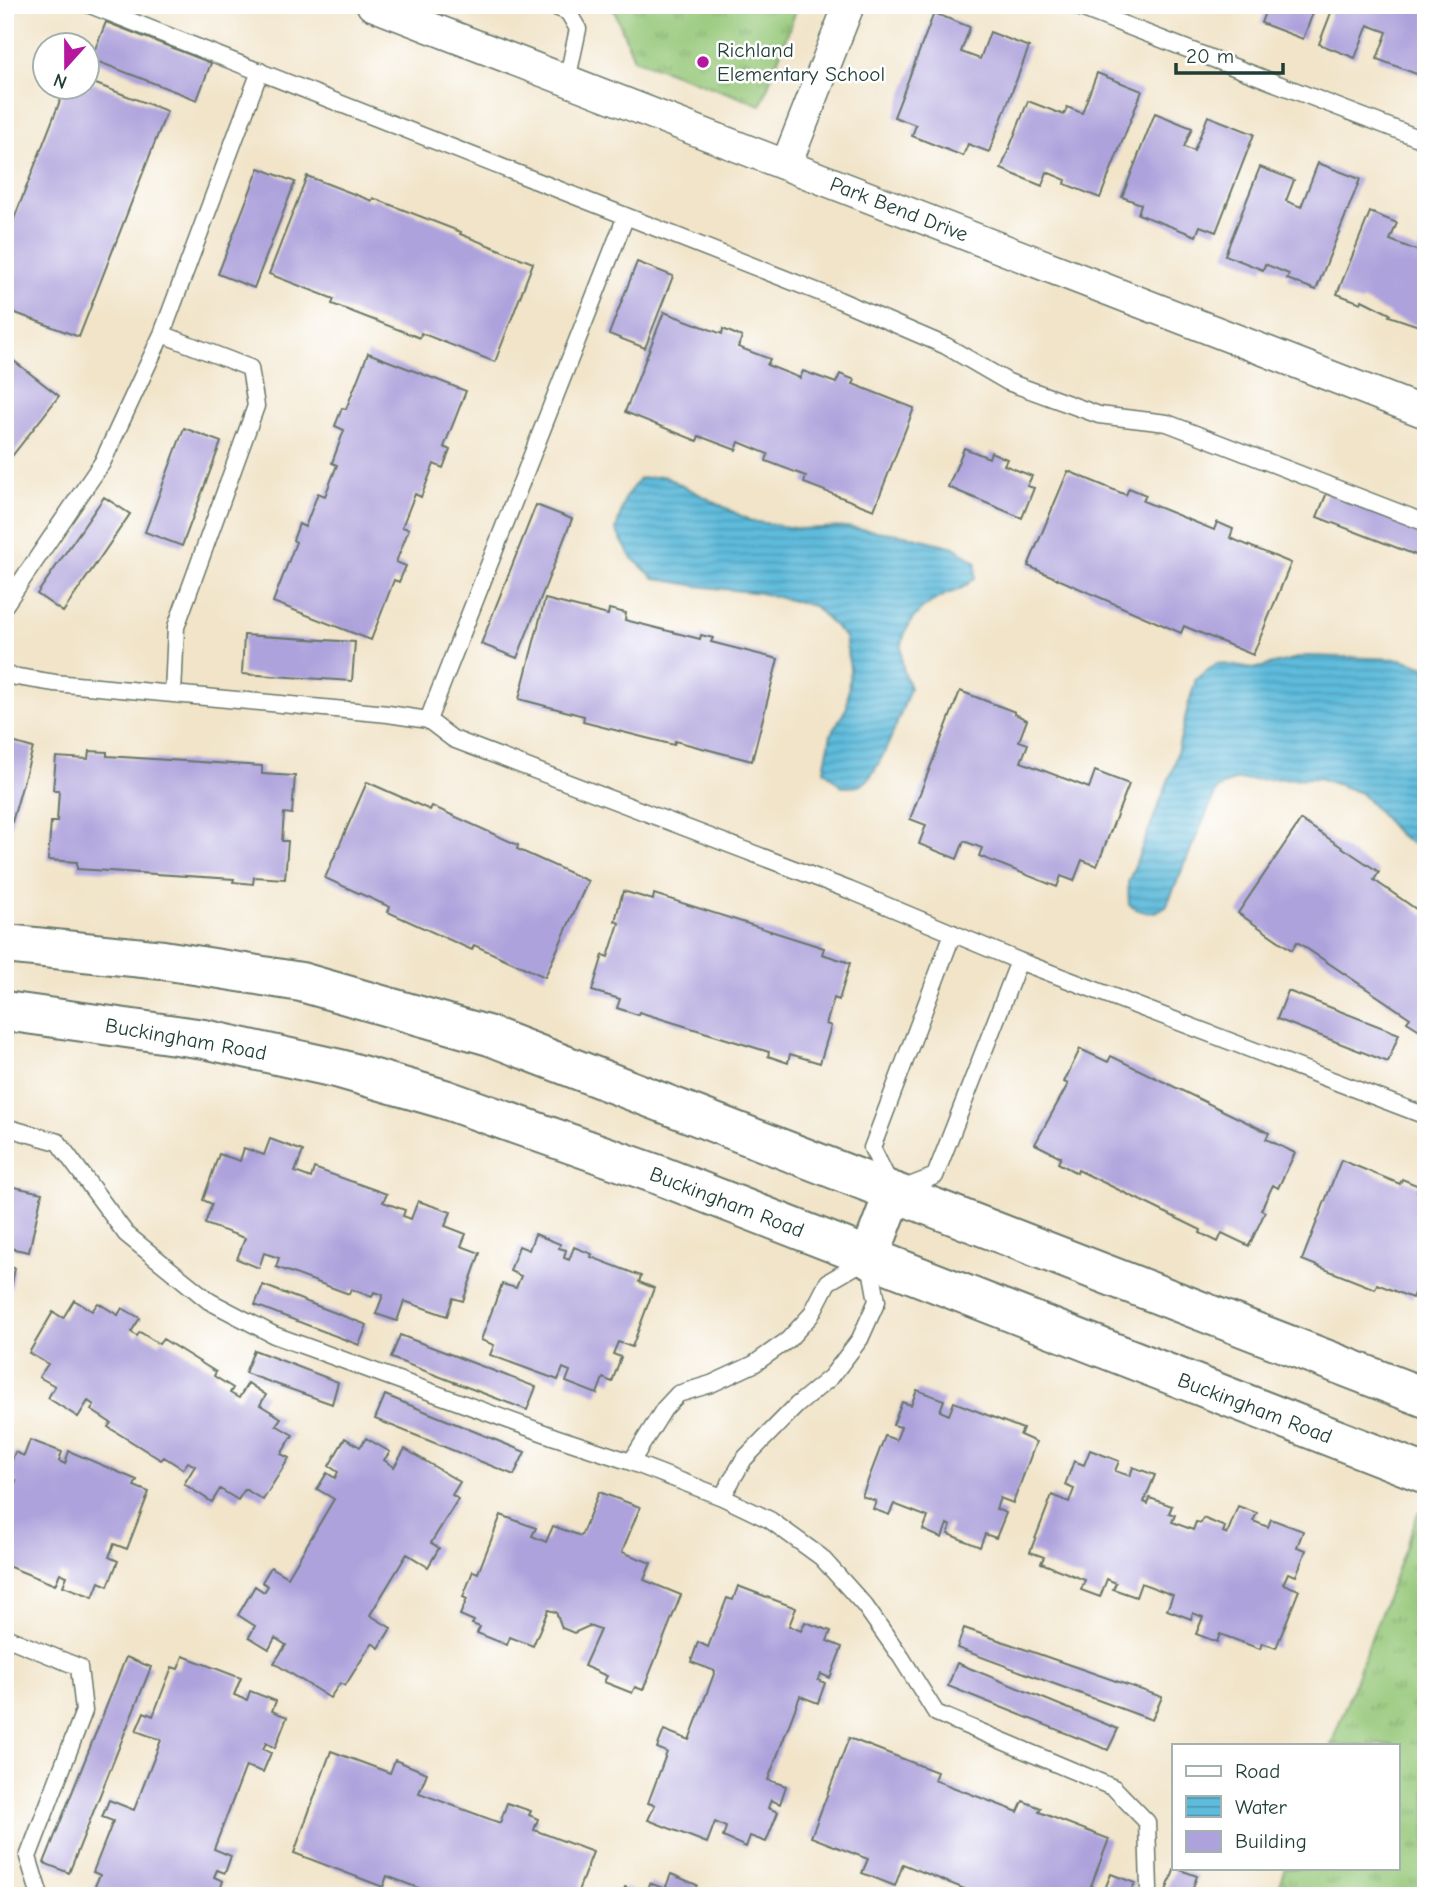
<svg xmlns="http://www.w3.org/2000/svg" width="1431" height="1901" font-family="'Comic Neue',sans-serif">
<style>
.grass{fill:url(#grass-tufts);stroke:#5a8256;stroke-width:2}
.water{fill:url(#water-rules);stroke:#3e7c88;stroke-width:2}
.building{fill:#ada2db}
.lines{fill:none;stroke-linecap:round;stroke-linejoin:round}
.lane-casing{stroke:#687768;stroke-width:19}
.street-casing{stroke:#687768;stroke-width:33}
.secondary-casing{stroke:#687768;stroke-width:42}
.lane{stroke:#fff;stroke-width:16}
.street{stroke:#fff;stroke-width:30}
.secondary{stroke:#fff;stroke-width:38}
.poi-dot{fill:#b5179e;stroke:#fff;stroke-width:2.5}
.labels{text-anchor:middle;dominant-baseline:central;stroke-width:5;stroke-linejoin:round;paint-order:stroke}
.poi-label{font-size:21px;fill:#1f3d34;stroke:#fff;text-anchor:start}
.street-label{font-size:21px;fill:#1f3d34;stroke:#fff}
</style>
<defs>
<pattern id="grass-tufts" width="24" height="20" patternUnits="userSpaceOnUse" patternTransform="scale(1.75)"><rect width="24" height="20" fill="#95c778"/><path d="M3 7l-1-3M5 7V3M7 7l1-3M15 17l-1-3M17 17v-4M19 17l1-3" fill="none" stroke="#79a363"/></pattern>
<pattern id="water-rules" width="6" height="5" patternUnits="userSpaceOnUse" patternTransform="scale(1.75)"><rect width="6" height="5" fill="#5ebbdc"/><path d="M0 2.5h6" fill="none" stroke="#4d99b3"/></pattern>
</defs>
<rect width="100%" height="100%" fill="#fff"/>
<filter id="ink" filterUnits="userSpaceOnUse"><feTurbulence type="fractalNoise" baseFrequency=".0143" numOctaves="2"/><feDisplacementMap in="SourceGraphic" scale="14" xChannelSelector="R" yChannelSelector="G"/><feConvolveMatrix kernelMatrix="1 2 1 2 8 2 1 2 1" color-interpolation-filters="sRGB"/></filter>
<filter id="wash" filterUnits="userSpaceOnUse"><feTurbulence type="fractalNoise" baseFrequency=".00686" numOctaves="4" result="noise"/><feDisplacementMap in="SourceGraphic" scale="28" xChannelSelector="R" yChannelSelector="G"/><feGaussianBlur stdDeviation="1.57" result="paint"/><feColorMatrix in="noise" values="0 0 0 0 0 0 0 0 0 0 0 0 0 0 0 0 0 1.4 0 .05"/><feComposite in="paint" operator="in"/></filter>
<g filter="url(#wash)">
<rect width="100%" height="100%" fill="#f1e4c9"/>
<path class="grass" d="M612 5H798L761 105 634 59Z
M1419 1511 1426 1514V1896H1275L1285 1868H1398V1745H1331Z"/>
<path class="water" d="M664 476 751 521 800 529 846 527 905 535 954 547 976 562 975 578C958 594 954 589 937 599 901 619 893 651 910 688 903 708 880 772 863 784 857 788 849 787 842 787L824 770 831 734 847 707 850 668 845 637 814 606 760 593 697 586 654 578 631 557 616 530 625 498 639 479Z
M1306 656 1401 659 1426 667V853L1398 834 1361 793 1319 778 1234 780 1217 789 1166 907C1151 915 1143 914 1129 905L1128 883 1174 766 1188 706 1196 679 1217 663 1253 669Z"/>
<g id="blocks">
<path class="building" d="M1247 5H1316L1303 39 1261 23 1265 12Z
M1334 5H1426V57L1419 75 1377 59 1387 32 1368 25 1355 58 1319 44Z
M934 13 970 27 961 52 980 59 990 32 1029 47 989 152 968 144 963 156 912 136 916 125 894 117Z
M106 22 211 63 197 100 91 59Z
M1097 73 1142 91 1100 198 1065 184 1066 180 1047 172 1042 186 1001 169 1028 101 1064 115 1067 107 1082 113Z
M88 81 167 111 79 337 5 309V242L65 88H88Z
M1155 113 1192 128 1184 147 1194 151 1208 116 1254 134 1216 232 1200 226 1196 236 1138 214 1141 204 1122 197Z
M1318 163 1360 179 1316 290 1287 279 1289 274 1265 264 1263 270 1225 255 1260 167 1294 180 1286 201 1301 207Z
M259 168 295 182 254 288 218 274Z
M307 176 372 201 373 198 461 232 460 234 533 263 495 362 421 333 420 338 332 304 334 299 269 274Z
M1370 212 1397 223 1390 240 1418 251 1426 231 1425 328 1389 316 1390 314 1362 300 1361 303 1337 294Z
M637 262 673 276 645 348 609 334Z
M664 312 722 334 723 329 742 337 738 347 770 359 767 365 800 378 803 371 836 383 840 374 855 380 853 384 914 408 874 510 804 483 806 476 766 461 768 454 739 442 736 450 699 436 697 441 625 412Z
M368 353 466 391 444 447 450 450 443 468 434 464 421 497 415 494 402 527 409 529 396 562 406 566 399 582 394 580 371 640 273 602 296 542 293 540 299 524 305 527 318 493 325 496 337 465 332 463 344 430 335 426 342 408 346 409Z
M5 354 59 396 5 465Z
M184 428 221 442 182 546 145 532Z
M964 448 989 458 991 452 1007 459 1004 465 1032 476 1027 486 1034 488 1022 518 948 487Z
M1068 471 1126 495 1129 488 1146 495 1143 501 1214 530 1217 522 1233 529 1230 538 1291 563 1253 655 1184 626 1181 633 1028 566Z
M1328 490 1426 529V559L1317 517Z
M104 497 130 514 63 612 37 594Z
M536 505 572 519 517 658 481 644Z
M545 599 608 615 609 609 626 613 625 620 700 639 701 635 713 638 711 642 778 659 752 761 675 741 674 745 583 722 584 716 519 699Z
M244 635 355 642 352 681 242 674Z
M960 691 1015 712V714L1027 720 1019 741 1028 744 1021 762 1089 788 1095 771 1129 784 1097 866 1082 860 1074 881 1061 876 1057 887 979 856 982 848 964 841 957 859 919 844 926 825 910 819Z
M5 740 33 748 6 843H5Z
M89 751 107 752V756L262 766V774L295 776 292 814 284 813 282 841H288L285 879 254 877 253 884 233 882 234 879 77 869V862L48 860 51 822H57L59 790H53L56 757 88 759Z
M367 782 430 810 432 806 518 845 517 849 588 881 545 977 474 945 472 950 388 912 390 907 325 878Z
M1301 820 1379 872 1374 880 1426 916V1034L1407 1022 1410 1018 1297 942 1292 950 1238 913Z
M623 891 653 900 654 894 824 948 822 954 850 963 839 1000 834 998 826 1024 831 1026 820 1063 790 1054 788 1063 768 1056 769 1052 639 1012 638 1015 617 1008 620 999 592 991 603 955 608 957 619 923 615 921Z
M1288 991 1399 1034 1388 1062 1277 1019Z
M1080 1049 1108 1062 1111 1056 1269 1133 1266 1139 1295 1153 1278 1188 1273 1185 1261 1210 1265 1212 1249 1246 1222 1233 1218 1242 1200 1233 1201 1230 1078 1170 1077 1173 1058 1163 1061 1157 1035 1144 1068 1084 1064 1082Z
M270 1139 303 1151 295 1172 311 1178 314 1168 387 1194 383 1202 405 1210 403 1216 411 1219 418 1201 451 1212 445 1226 466 1234 461 1246 480 1253 463 1301 453 1298 447 1316 404 1301 397 1321 376 1314 383 1295 374 1292 372 1297 351 1289 349 1294 276 1267 279 1258 264 1253 259 1268 237 1259 245 1238 205 1224 212 1204 203 1200 219 1154 240 1161 244 1148 264 1155Z
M1341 1160 1400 1184 1402 1179 1419 1186 1417 1191 1426 1194V1295L1415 1291 1412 1298 1377 1284 1375 1289 1302 1260Z
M5 1185 42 1193 29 1252 9 1248 6 1260Z
M535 1234 560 1244 559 1248 566 1250 564 1258 569 1260 574 1247 592 1254 591 1257 641 1276 639 1282 654 1288 632 1347 618 1342 613 1354 621 1357 612 1382 603 1378 597 1394 566 1382 570 1371 563 1368 558 1380 490 1355 494 1345 481 1340 502 1284 516 1288 521 1276 510 1271 519 1246 529 1250Z
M5 1266 15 1268 11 1289 5 1287Z
M263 1285 367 1325 359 1345 255 1305Z
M74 1300 92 1311 98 1303 118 1315 122 1308 140 1318 131 1332 137 1336 140 1332 159 1344 163 1339 216 1372 214 1376 233 1388 230 1393 239 1398 248 1383 266 1395 260 1405 281 1418 276 1425 293 1435 281 1454 289 1458 263 1500 245 1489 238 1500 220 1489 212 1502 184 1484 195 1466 188 1462 183 1469 164 1457 161 1460 108 1427 111 1423 91 1410 94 1405 88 1401 78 1417 48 1398 55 1386 39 1377 48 1364 29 1353 53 1312 63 1318Z
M400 1335 536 1387 527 1410 391 1358Z
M254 1350 338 1382 332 1404 245 1373Z
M917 1390 944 1400 940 1411 949 1415 954 1402 1023 1429 1020 1435 1036 1442 1013 1503 1000 1498 996 1509 1006 1513 996 1538 985 1534 980 1547 948 1534 951 1526 947 1524 942 1538 923 1530 928 1517 894 1504 889 1515 873 1509 876 1501 862 1496 885 1436 896 1440 901 1427 893 1425 902 1402 911 1405Z
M385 1395 525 1452 514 1475 375 1419Z
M345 1438 360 1447 366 1438 390 1452 384 1460 394 1467 405 1449 460 1482 452 1495 458 1499 431 1543 439 1548 428 1567 407 1554 370 1615 391 1628 379 1648 372 1643 345 1686 340 1683 330 1698 274 1663 286 1645 275 1638 269 1649 249 1637 255 1626 238 1615 255 1586 264 1592 268 1586 262 1582 271 1567 288 1577 334 1499 317 1489 327 1473 335 1478 338 1472 329 1466Z
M30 1440 62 1452 59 1461 65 1464 69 1451 137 1480 134 1486 149 1492 127 1549 114 1544 109 1557 118 1561 108 1586 99 1582 93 1597 63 1586 67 1576 60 1573 55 1585 5 1565V1490L11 1492 16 1480 6 1476 15 1452 24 1456Z
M1090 1450 1119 1461 1115 1471 1130 1476 1133 1467 1155 1475 1144 1502 1148 1504 1150 1498 1172 1506 1169 1513 1175 1515 1172 1522 1193 1530 1196 1522 1201 1523 1203 1518 1225 1527 1223 1532 1227 1534 1238 1506 1257 1513 1253 1521 1268 1527 1271 1519 1303 1531 1297 1547 1306 1550 1296 1576 1288 1573 1283 1584 1299 1590 1276 1648 1262 1643 1260 1649 1220 1634 1217 1642 1196 1634 1203 1617 1193 1613 1191 1619 1167 1610 1173 1595 1141 1583 1136 1597 1113 1589 1116 1583 1107 1579 1100 1597 1081 1590 1085 1580 1041 1563 1044 1557 1030 1552 1052 1495 1069 1502 1074 1489 1065 1485 1074 1461 1084 1465Z
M599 1492 640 1507 622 1552 651 1563 644 1580 681 1595 643 1690 635 1687 632 1693 604 1682 607 1676 584 1666 600 1630 589 1626 574 1633 562 1628 556 1612 548 1610 533 1646 510 1637 507 1645 477 1633 480 1627 472 1624 474 1621 460 1615 467 1599 463 1597 473 1571 478 1573 501 1515 536 1528 532 1536 546 1542 553 1526 581 1536Z
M738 1586 796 1608 789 1626 801 1631 805 1622 831 1631 827 1641 842 1647 830 1678 821 1674 818 1680 825 1683 818 1703 800 1696 768 1780 786 1786 780 1804 771 1800 768 1808 778 1812 766 1842 750 1836 746 1847 723 1837 726 1827 715 1822 707 1843 648 1820 655 1805 648 1803 667 1752 657 1748 664 1730 689 1740 715 1671 691 1662 698 1642 708 1647 727 1598 733 1600Z
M964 1628 1162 1697 1152 1720 957 1648Z
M183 1656 241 1678 234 1695 247 1700 250 1691 276 1701 272 1711 287 1717 275 1748 266 1743 263 1749 271 1753 263 1772 246 1766 214 1849 231 1856 225 1873 217 1870 214 1877 223 1881 218 1896H170L160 1892 159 1896H109L93 1890 100 1875 93 1872 113 1821 102 1817 109 1800 134 1810 161 1740 136 1731 144 1712 153 1716 172 1667 178 1669Z
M126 1657 151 1667 69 1873 44 1863Z
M957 1663 1118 1729 1108 1750 948 1686Z
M849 1738 937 1772 934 1780 1018 1812 1023 1801 1041 1808 1039 1812 1109 1839 1087 1896H982L903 1864 895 1886 862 1873 868 1859 811 1837Z
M331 1751 390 1773 395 1760 427 1773 419 1793 500 1823 507 1803 531 1811 529 1815 538 1819 534 1830 593 1852 576 1896H439L387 1876 383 1887 294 1853Z
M1175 1868 1197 1876 1190 1896H1164Z
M671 1874 697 1885 693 1896H646L650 1883 665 1889Z
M1111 1874 1135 1883 1129 1896H1102Z
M625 1887 646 1896H621Z"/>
</g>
</g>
<g filter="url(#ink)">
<use href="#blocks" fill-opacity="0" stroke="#687768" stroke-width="2"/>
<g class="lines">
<defs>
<path id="lane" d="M90 5 839 300 946 346 1008 382 1099 415 1167 423 1426 523
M550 5 568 12 578 29 567 81
M1073 5 1426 141
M162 334 250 368 256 406 176 627 173 694
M5 605 102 463 162 334 260 71
M5 675 55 683 388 714 428 720 453 739 849 890 1019 961 1426 1116
M428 720 626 216
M953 933 872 1148 894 1192 935 1176 1019 961
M5 1127 58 1142 126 1234 209 1301 274 1335 555 1437 631 1462 722 1497 770 1520 821 1557 865 1606 901 1657 936 1713 1114 1788 1147 1822 1149 1889 1147 1896
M631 1462 664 1409 678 1394 711 1384 754 1364 788 1340 811 1315 828 1282 869 1258 877 1301 860 1339 831 1377 797 1405 744 1459 722 1497
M5 1637 79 1667 84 1711 28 1857 40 1896"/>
<path id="street" d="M372 5 1426 413
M786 165 849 5"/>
<path id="secondary" d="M5 944 163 960 301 982 490 1036 1426 1398
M5 1011 204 1039 340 1069 444 1099 659 1175 1426 1474
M869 1258 894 1192"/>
</defs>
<use href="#lane" class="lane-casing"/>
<use href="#street" class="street-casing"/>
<use href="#secondary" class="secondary-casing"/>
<use href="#lane" class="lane"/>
<use href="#street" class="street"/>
<use href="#secondary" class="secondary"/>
</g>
</g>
<circle class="poi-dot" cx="703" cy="62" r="7"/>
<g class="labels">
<g class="poi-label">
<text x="717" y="50">Richland<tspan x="717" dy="24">Elementary School</tspan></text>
</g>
<g class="street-label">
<text transform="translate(899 209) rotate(21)">Park Bend Drive</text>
<text transform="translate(186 1039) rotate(10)">Buckingham Road</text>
<text transform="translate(727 1202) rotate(21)">Buckingham Road</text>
<text transform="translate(1255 1408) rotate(21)">Buckingham Road</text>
</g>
</g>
<rect width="1431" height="1901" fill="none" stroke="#fff" stroke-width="28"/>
<rect x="1172" y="1744" width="228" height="126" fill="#ffffff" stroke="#a5b1ae" stroke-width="2"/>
<rect x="1186" y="1766" width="35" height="10" fill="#ffffff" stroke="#a5b1ae" stroke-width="2"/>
<text x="1235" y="1778" font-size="21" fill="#1f3d34">Road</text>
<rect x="1186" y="1796" width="35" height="21" fill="url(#water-rules)" stroke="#a5b1ae" stroke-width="2"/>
<text x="1235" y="1814" font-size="21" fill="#1f3d34">Water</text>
<rect x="1186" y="1831" width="35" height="21" fill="#ada2db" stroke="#a5b1ae" stroke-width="2"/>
<text x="1235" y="1848" font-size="21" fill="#1f3d34">Building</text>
<g transform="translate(66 66) rotate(201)"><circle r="33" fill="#ffffff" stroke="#a5b1ae" stroke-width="2"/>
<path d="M0-5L12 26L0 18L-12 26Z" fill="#b5179e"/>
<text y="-10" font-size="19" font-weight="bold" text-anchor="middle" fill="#1f3d34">N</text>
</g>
<path d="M1176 63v10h107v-10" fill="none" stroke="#1f3d34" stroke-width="3.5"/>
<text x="1186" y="63" font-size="21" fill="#1f3d34" stroke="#ffffff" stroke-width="5" paint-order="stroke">20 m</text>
</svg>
